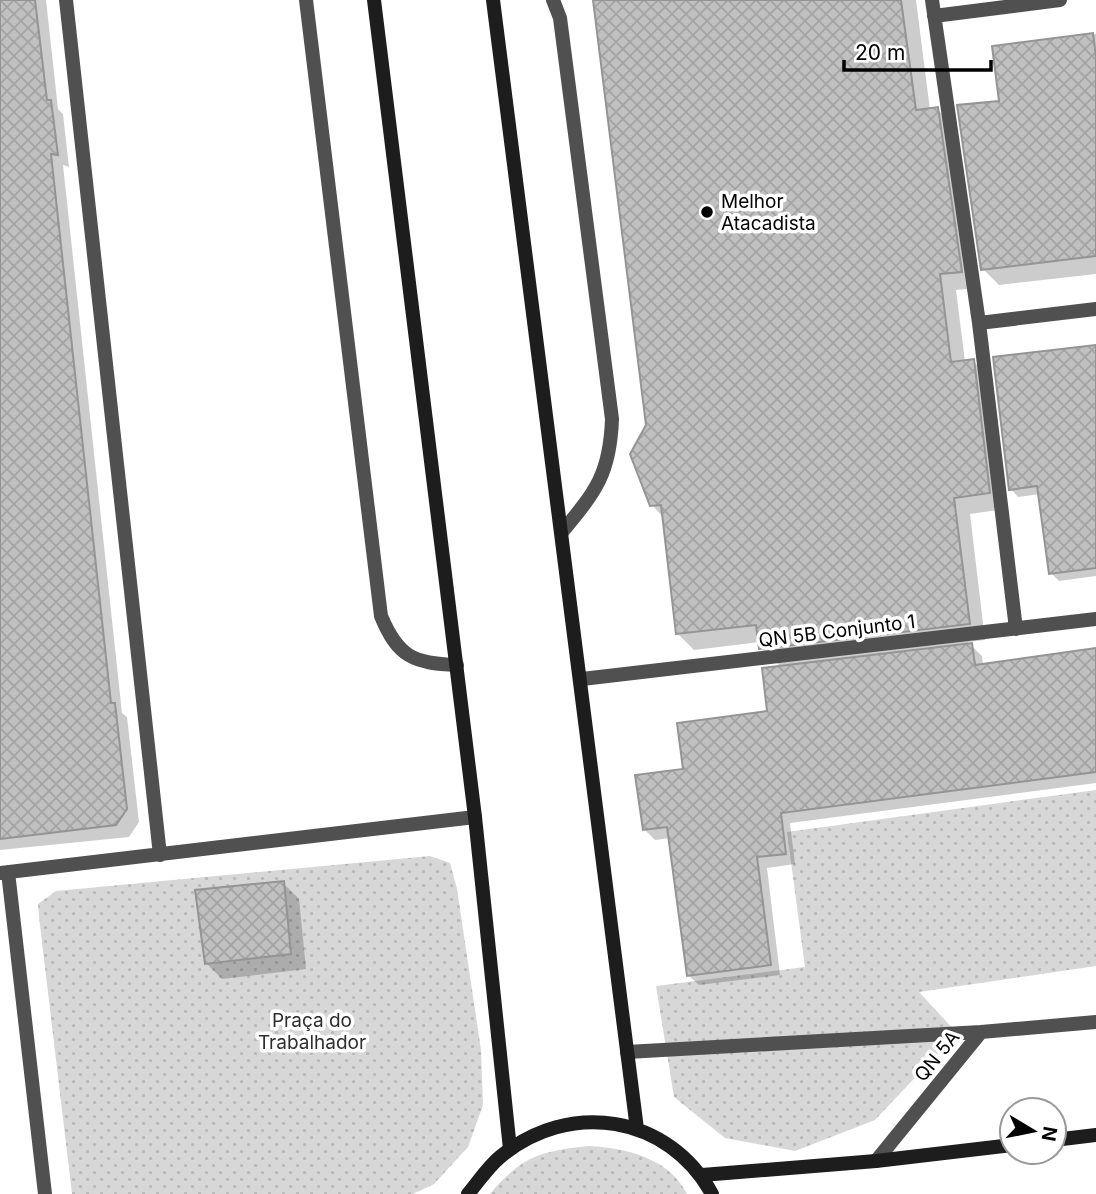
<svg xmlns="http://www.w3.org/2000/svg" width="1096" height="1194" font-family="Inter,sans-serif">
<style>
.park{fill:url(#park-dots)}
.shadow{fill:#0003}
.building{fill:url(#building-cross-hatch);stroke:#949494;stroke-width:2}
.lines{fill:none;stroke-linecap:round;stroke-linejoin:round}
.lane{stroke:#505050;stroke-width:14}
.street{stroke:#505050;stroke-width:14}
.secondary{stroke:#1d1d1d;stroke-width:14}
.poi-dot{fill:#000;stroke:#fff;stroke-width:2.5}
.labels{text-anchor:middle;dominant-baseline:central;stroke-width:7;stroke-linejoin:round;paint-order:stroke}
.poi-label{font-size:19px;fill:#000;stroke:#fff;text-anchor:start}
.street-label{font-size:19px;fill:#000;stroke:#fff}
.park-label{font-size:19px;fill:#2e2e2e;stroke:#fff}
</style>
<defs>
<pattern id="park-dots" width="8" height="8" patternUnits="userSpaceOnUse" patternTransform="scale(1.75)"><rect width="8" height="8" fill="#d7d7d7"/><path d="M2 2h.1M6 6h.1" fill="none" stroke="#b7b7b7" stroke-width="1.8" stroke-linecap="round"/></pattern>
<pattern id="building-cross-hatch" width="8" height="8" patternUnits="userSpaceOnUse" patternTransform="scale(1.75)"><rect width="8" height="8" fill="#c0c0c0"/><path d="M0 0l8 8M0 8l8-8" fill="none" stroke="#a3a3a3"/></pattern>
</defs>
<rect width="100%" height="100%" fill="#fff"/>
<path class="park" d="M1096 790V966L919 992 957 1033 875 1120 795 1151 725 1138 674 1097 656 986 805 967 787 832Z
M430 856 450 863 457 889 481 1050 483 1105 468 1147 434 1184 413 1194H72L39 917 38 904 56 891Z
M589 1146C626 1148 669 1158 687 1194H490C522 1156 541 1151 589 1146Z"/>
<path class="shadow" d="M0 0H46L58 109 63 114 69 167 63 165 122 713 127 717 139 822 129 837 0 850Z
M594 0H916L930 110 937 109 954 126 977 288 956 290 965 362 973 361 990 378 1005 509 970 514 985 640 968 642 982 656 983 665 1096 650V783L790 823 795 864 767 868 780 975 699 985 688 975 670 838 655 840 644 829 685 770 769 713 781 667 761 648 760 642 694 650 677 633 664 518 652 505 648 425Z
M1096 34V274L999 285 983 269 1001 102 994 48Z
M1096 346V576L1059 581 1051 573 1040 494 1018 497 1011 489Z
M283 883 299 899 306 969 222 979 206 963Z"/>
<path class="building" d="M0 0H35L47 100H51L58 155 51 154 111 703H115L127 809 116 825 0 839Z
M593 0H901L916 110 938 107 962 272 940 274 951 362 974 359 990 493 954 498 970 624 759 649 756 625 676 634 661 505 650 506 630 454 646 425Z
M1093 33 1096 57V256L981 270 957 105 999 101 992 46Z
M1096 345V568L1049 574 1037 486 1009 490 993 357Z
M972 643 975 665 1096 648V772L781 813 786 854 757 857 771 965 687 976 667 827 643 830 635 775 683 769 677 723 767 711 762 668Z
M284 881 291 954 205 964 195 890Z"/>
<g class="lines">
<path class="lane" d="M306 0 381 616C398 657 413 663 457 665
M553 0 560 18 612 419C610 474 596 491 562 532
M627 1052 981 1032
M876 1161 981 1032 1096 1022"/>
<path class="street" d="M66 0 160 855
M932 0 979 323 1016 629
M934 16 1060 0
M979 323 1096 309
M582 679 1096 619
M8 872 45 1194
M0 873 475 817"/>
<path class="secondary" d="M374 0 475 817 510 1149
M493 0 637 1129
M1054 1140 1096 1135
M702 1175 876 1161 1012 1145
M468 1194C478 1182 488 1167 500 1157 569 1099 669 1115 712 1194"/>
</g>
<circle class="poi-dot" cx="707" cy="212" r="7"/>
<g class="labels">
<g class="poi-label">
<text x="721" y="201">Melhor<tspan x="721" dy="22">Atacadista</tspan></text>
</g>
<g class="street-label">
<text transform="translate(837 631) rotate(-7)">QN 5B Conjunto 1</text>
<text transform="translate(937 1056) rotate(-51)">QN 5A</text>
</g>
<g class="park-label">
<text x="312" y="1020">Praça do<tspan x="312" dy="22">Trabalhador</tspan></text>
</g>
</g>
<g transform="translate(1033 1131) rotate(100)"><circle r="33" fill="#ffffff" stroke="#999999" stroke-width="2"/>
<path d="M0-5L12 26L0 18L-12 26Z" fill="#000000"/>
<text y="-10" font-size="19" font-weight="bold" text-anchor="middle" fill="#000000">N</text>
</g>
<path d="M844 60v10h147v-10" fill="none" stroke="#000000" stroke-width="3.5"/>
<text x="855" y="60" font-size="21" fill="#000000" stroke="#ffffff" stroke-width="5" paint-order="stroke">20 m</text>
</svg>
